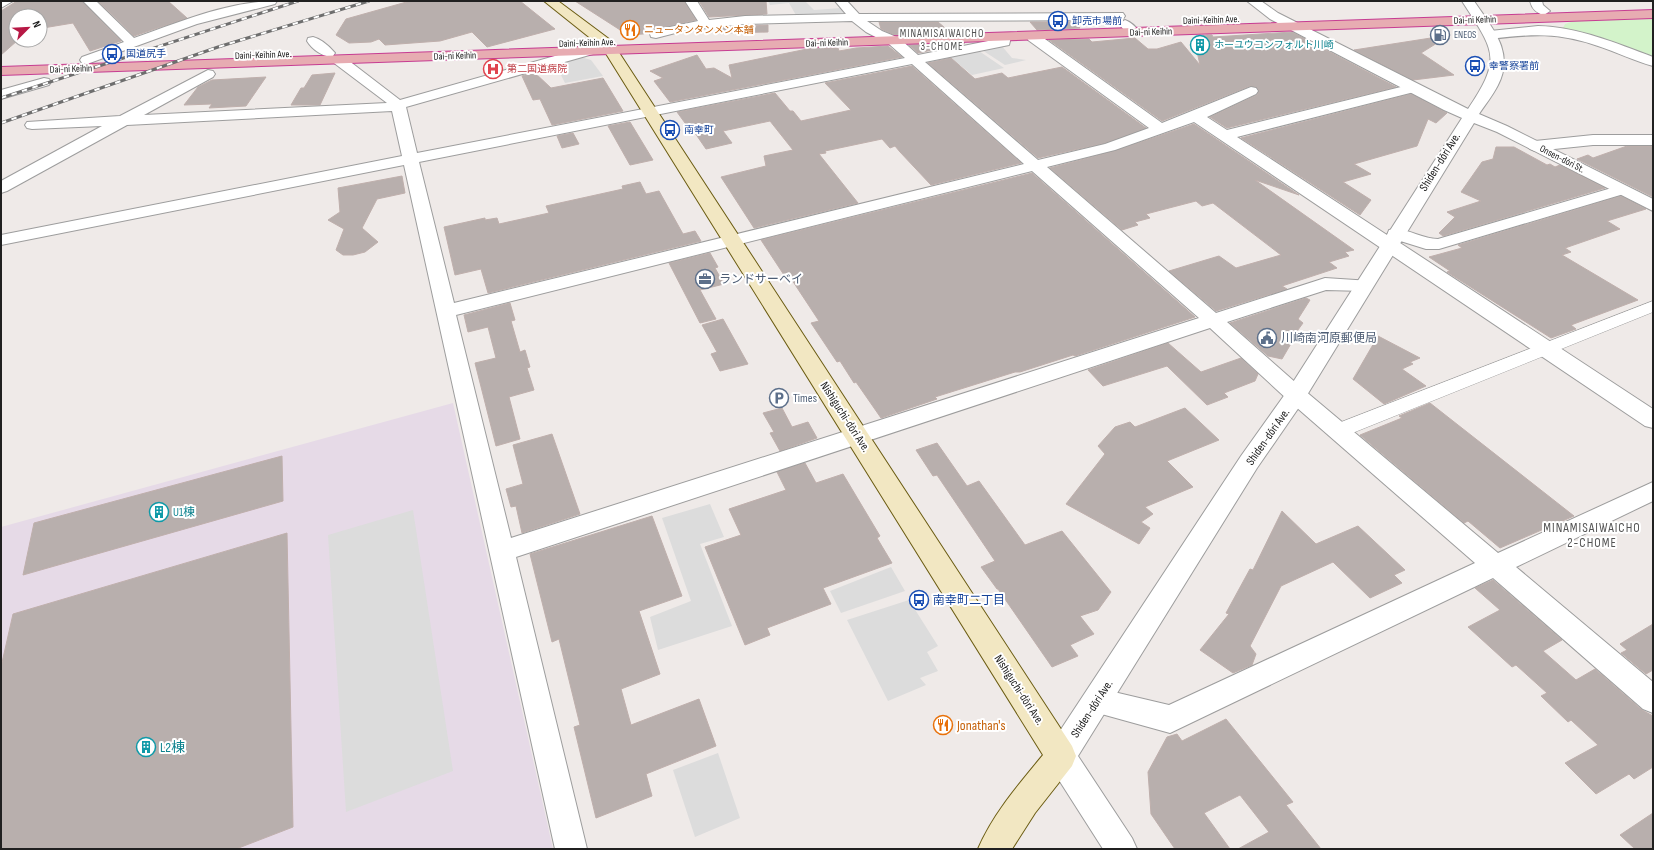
<svg xmlns="http://www.w3.org/2000/svg" width="1654" height="850" font-family="'Sofia Sans Condensed','Noto Sans JP',sans-serif">
<style>
.industrial{fill:#e6dae7}
.park{fill:#d3f3ca}
.parking{fill:#dcdcdc}
.building{fill:#b8afad;stroke:#bfafac}
.lines{fill:none;stroke-linecap:round;stroke-linejoin:round}
.pedestrian-casing{stroke:#9d9d9d;stroke-width:1}
.minor-casing{stroke:#9d9d9d;stroke-width:2}
.tertiary-casing{stroke:#9d9d9d;stroke-width:2}
.secondary-casing{stroke:#6b5c12;stroke-width:2}
.trunk-casing{stroke:#c63c92;stroke-width:2}
.pedestrian{fill:#fff;fill-rule:evenodd}
.minor{fill:#fff;fill-rule:evenodd}
.tertiary{fill:#fff;fill-rule:evenodd}
.secondary{fill:#f2e7c2;fill-rule:evenodd}
.trunk{fill:#e7acb2;fill-rule:evenodd}
.rail-casing{stroke:#6e6e6e;stroke-width:3}
.rail{stroke:#fff;stroke-width:2;stroke-dasharray:5.5;stroke-linecap:butt}
.labels{text-anchor:middle;dominant-baseline:central;stroke-width:4;stroke-linejoin:round;paint-order:stroke}
.far-street-label{font-size:10px;fill:#202020;stroke:#fff}
.far-transit-label{font-size:10px;fill:#164399;stroke:#fff;text-anchor:start}
.far-food-label{font-size:10px;fill:#c56008;stroke:#fff;text-anchor:start}
.far-service-label{font-size:10px;fill:#4e5e75;stroke:#fff;text-anchor:start}
.far-culture-label{font-size:10px;fill:#0d838f;stroke:#fff;text-anchor:start}
.far-health-label{font-size:10px;fill:#be3a42;stroke:#fff;text-anchor:start}
.far-neighbourhood-label{font-size:11px;letter-spacing:1px;fill:#535353;stroke:#fff}
.street-label{font-size:12px;fill:#202020;stroke:#fff}
.service-label{font-size:12px;fill:#4e5e75;stroke:#fff;text-anchor:start}
.culture-label{font-size:12px;fill:#0d838f;stroke:#fff;text-anchor:start}
.transit-label{font-size:12px;fill:#164399;stroke:#fff;text-anchor:start}
.neighbourhood-label{font-size:13px;letter-spacing:1px;fill:#535353;stroke:#fff}
.near-food-label{font-size:14px;fill:#c56008;stroke:#fff;text-anchor:start}
.near-culture-label{font-size:14px;fill:#0d838f;stroke:#fff;text-anchor:start}
</style>
<rect width="100%" height="100%" fill="#efeae8"/>
<path class="industrial" d="M453 403 553 849H1V527Z"/>
<path class="park" d="M1653 19V58L1563 28 1565 24 1574 21Z"/>
<path class="parking" d="M768 1 806 2 814 10 841 8 845 16 797 17 789 3 770 5Z
M1001 45 1012 58 1026 60 1005 65 982 50Z
M979 51 1004 68 972 75 960 65 933 71 922 61Z
M581 57 591 60 603 76 565 83 556 65Z
M710 504 724 537 700 544 732 626 658 650 650 617 691 601 662 518Z
M413 510 453 771 346 812 328 535Z
M891 567 905 591 841 613 830 591Z
M909 600 938 646 927 652 938 671 920 678 926 685 888 701 847 620Z
M718 753 740 818 695 837 673 770Z"/>
<path class="building" d="M17 1H82L121 41 90 51 73 23 43 28 40 32V16H16V40H18L1 55V11Z
M98 1H168L187 18 134 36Z
M410 1H520L555 29 487 47 472 32 440 41 385 45 379 39 371 42 349 43 336 35 346 19Z
M575 1H684L696 20 651 30 649 32 643 34 628 35Z
M699 1H766L767 14 709 17Z
M879 22H938L951 33 895 35 881 29Z
M1030 22H1075L1080 28 1037 30Z
M768 25V32L723 33 721 28H719Z
M1292 32 1396 87 1227 128 1210 117 1257 95 1259 90 1256 87 1250 86 1162 121 1049 40 1089 39 1092 42 1135 38 1148 49H1157L1181 42 1200 65 1194 38 1207 35H1212L1213 37Z
M1450 35 1421 53 1454 75 1413 80 1354 50Z
M965 43 918 53 909 45Z
M888 46 902 57 670 102 654 81 663 78 650 71 697 55 706 69 714 68 732 78 729 65 812 48H838L839 51 856 48Z
M951 58 975 79 1002 73 1008 78 1062 67 1146 128 1105 143 1038 158 928 63Z
M912 66 1021 163 931 185 900 152 895 146 890 148 882 139 825 151 826 153 819 154 858 203 754 228 721 177 766 166 764 156 793 150 770 121 723 131 732 143 706 149 695 133 693 134 677 112 775 93 790 111H793L801 121 851 110 825 83Z
M534 72 551 88 603 78 623 111 552 125 540 99 533 100 522 76Z
M335 73 320 105H291L301 88H304L312 75Z
M266 77 246 106 209 108 212 104 184 105 198 87 212 80Z
M1411 94 1447 113 1436 123 1428 119 1417 146 1354 164 1371 174 1343 182 1371 200 1360 215 1241 138Z
M630 122 653 160 630 165 608 126Z
M1194 124 1299 195 1255 180 1354 250 1345 252 1349 256 1329 262 1337 268 1282 286 1287 289 1216 311 1169 271 1219 256 1236 268 1281 255 1213 203 1202 206 1196 201 1146 214 1150 218 1135 222 1138 225 1122 230 1050 168 1115 151Z
M573 133 579 144 562 148 557 136Z
M1627 146H1653V197L1577 159 1588 155 1593 158Z
M1496 147H1514L1547 165 1550 164 1555 167 1560 165 1605 188 1443 236 1439 233 1455 217 1447 212 1481 201 1461 192 1482 162 1493 159Z
M1032 173 1195 317 1075 356 1073 355 1020 372H1015L935 397 937 399 881 418 856 382 854 383 840 361 837 362 811 323 819 321 788 274 784 275 761 240Z
M402 176 405 193 377 199 362 228 378 242 365 252 353 255H343L336 250 344 229 328 220 340 212 338 188Z
M640 182 646 194 659 191 683 234 695 231 701 241 488 293 481 269 455 275 444 227 485 218V220L497 218 499 224 549 213 546 206 623 189 622 186Z
M1621 196 1646 209 1607 221 1620 229 1565 248 1571 252 1562 255 1638 300 1571 325 1576 329 1551 338 1447 272 1450 271 1429 257 1462 248 1458 245Z
M710 253 718 267 715 268 724 284 700 290 716 319 700 323 669 263Z
M1306 298 1310 300 1298 319 1303 323 1295 334 1296 335 1282 359 1268 356 1230 323Z
M510 303 515 320 511 321 520 352 525 350 530 367 527 368 534 390 509 397 520 439 496 446 475 363 496 358 488 327 468 332 464 315Z
M723 319 748 364 720 371 711 354 717 352 702 325Z
M1378 336 1420 358 1410 362 1413 364 1402 369 1426 386 1384 404 1353 379Z
M1168 343 1201 372 1241 358 1258 374 1255 381 1224 393 1228 397 1207 405 1167 366 1103 386 1088 370Z
M1430 403 1574 516 1500 548 1468 521 1464 523 1360 435 1402 418 1399 416Z
M782 408 792 427 808 422 817 438 780 451 770 433 774 432 763 413Z
M1185 408 1219 440 1167 461 1193 487 1145 507 1153 514 1141 522 1150 528 1139 544 1066 504 1105 454 1098 446 1115 427 1130 422 1135 427Z
M552 434 580 514 522 533 516 506 511 507 506 489 523 484 513 445Z
M937 443 967 486 979 481 1025 545 1062 531 1111 592 1098 610 1080 616 1094 634 1070 645 1078 656 1052 667 998 589H997L981 567 995 561 937 475 933 476 916 450Z
M282 456 283 501 23 575 34 523Z
M805 463 816 483 843 474 880 536 877 538 892 563 823 588 831 604 767 628 770 635 745 645 705 547 741 535 729 509 786 490 777 472Z
M1282 511 1316 544 1358 526 1405 570 1394 575 1402 583 1370 598 1333 562 1281 586 1250 646 1256 654 1252 665 1233 673 1200 650 1229 614 1226 613 1250 569 1253 570Z
M652 516 682 596 639 611 660 674 621 689 631 725 699 699 716 746 646 774 652 796 596 818 574 727 580 725 559 639 552 642 530 554Z
M287 533 293 827 236 849H1V667L13 614Z
M1493 580 1562 640 1543 651 1576 680 1595 669 1642 710 1653 716V767L1634 779 1629 774 1596 794 1565 763 1598 745 1571 720 1568 722 1541 696 1547 693 1516 665 1512 667 1468 627 1500 610 1475 588Z
M1653 624V670L1646 674 1621 653 1627 650 1620 644Z
M1226 719 1293 802 1286 805 1321 849H1238L1269 832 1240 795 1204 813 1230 849H1175L1151 814 1148 772 1167 737 1177 734 1182 741Z
M1653 813V849H1635L1620 835Z"/>
<g class="lines">
<defs>
<path id="pedestrian" d="M1653 301V312L1345 436 1338 438 1331 436 1328 431 1331 426Z"/>
<path id="minor" d="M1 1H13L1 8Z
M83 1H96L134 38C180 22 228 1 277 1L275 4 197 24 87 64 82 63 80 60 82 57 124 42Z
M685 1H697L709 20 745 16 846 14 835 1H847L859 14 1123 13 1125 16 1123 19 1119 20 867 21 882 31 899 38 918 55 998 39 1000 34H1010L1011 37 1009 45 925 62 1038 160 1105 144 1149 128 1028 40 1027 37 1028 34H1038L1162 123 1251 87 1256 88 1258 91 1256 94 1207 117 1227 130 1413 84 1418 85 1420 88 1418 91 1237 137 1387 235 1389 230C1404 226 1422 239 1438 239L1615 187 1621 185 1627 187 1629 190 1627 193 1439 249H1426L1394 239 1653 409V428L1645 426 1194 122 1115 150 1047 167 1216 313 1325 278 1371 281 1373 285 1371 289 1364 291 1326 290 1227 322 1304 390 1498 553 1653 482V501L1516 567 1653 682V713L1643 709 1493 578 1170 733 1087 710 1083 701 1087 692 1097 688 1169 705 1475 563 1288 400 1210 328 516 557 587 849H555L404 165 1 245V235L402 156 392 111 127 125 7 191 1 193V181L102 126 32 129 27 128 25 125 27 122 120 116 208 70 213 71 215 74 213 77 144 115 387 103 334 63 332 60 334 57H344L400 100 583 48H593L595 51 593 54 406 107 417 153 905 58 889 44 866 32 852 21 745 24 687 30 656 38 651 37 650 34 651 31 698 21ZM912 64 1024 164 454 303 419 162ZM1032 171 1199 318 511 538 456 315Z
M1530 1H1542L1543 5 1550 11 1544 15C1536 13 1532 9 1530 1Z
M1538 26C1578 27 1616 43 1653 57V66C1634 61 1617 52 1598 46 1557 32 1533 34 1490 39L1484 35 1490 31Z
M313 37C321 39 330 47 335 53L333 56C323 58 312 49 307 41L308 38Z
M44 78 49 79 51 82 49 85 1 99V90Z
M1593 135H1653V145H1593L1535 151 1530 149 1527 146 1530 143 1535 141Z"/>
<path id="tertiary" d="M1247 1H1261L1278 13 1468 109C1503 57 1494 51 1462 1H1474C1492 28 1515 52 1498 85 1493 95 1485 105 1479 114L1507 126 1653 199V211L1497 132 1474 123 1304 400 1257 468 1078 756 1132 838 1137 849H1103L1050 766 1046 756 1050 746 1241 456 1288 390 1462 118 1444 110 1270 19Z
M1125 20C1131 22 1137 28 1140 33L1139 36H1129L1119 24Z"/>
<path id="secondary" d="M544 1H558L609 39 616 48 1072 746 1076 756 1072 766 1035 813 1012 849H978C993 814 1019 784 1043 755L605 52 599 45Z"/>
<path id="trunk" d="M1653 10V18L1 75V67Z"/>
</defs>
<use href="#pedestrian" class="pedestrian-casing"/>
<use href="#minor" class="minor-casing"/>
<use href="#tertiary" class="tertiary-casing"/>
<use href="#secondary" class="secondary-casing"/>
<use href="#trunk" class="trunk-casing"/>
<use href="#pedestrian" class="pedestrian"/>
<use href="#minor" class="minor"/>
<use href="#tertiary" class="tertiary"/>
<use href="#secondary" class="secondary"/>
<use href="#trunk" class="trunk"/>
<defs>
<path id="rail" d="M1 98 298 1
M1 123 218 47 369 1"/>
</defs>
<use href="#rail" class="rail-casing"/>
<use href="#rail" class="rail"/>
</g>
<defs>
<symbol id="bus-ring" viewBox="-11 -11 22 22"><circle r="9.5" fill="#fff" stroke="#1a4fb4" stroke-width="1.5"/><path d="M-5-6H5V4H4V6H2V4H-2V6H-4V4H-5ZM-3.5-4V0h7V-4ZM-3.5 1.2v1.5H-2V1.2ZM2 1.2v1.5H3.5V1.2Z" fill="#1a4fb4"/></symbol>
<symbol id="restaurant-ring" viewBox="-11 -11 22 22"><circle r="9.5" fill="#fff" stroke="#e8710a" stroke-width="1.5"/><path d="M-5-6h1v4h1v-4h1v4h1v-4h1v5L-1.5 .5V6h-2V.5L-5-1ZM5-6V6H3V1.5H1.5Q1.5-4 5-6Z" fill="#e8710a"/></symbol>
<symbol id="fuel-ring" viewBox="-11 -11 22 22"><circle r="9.5" fill="#fff" stroke="#5c6f8a" stroke-width="1.5"/><path d="M-5.5-6h7V0h2V4h1.3V-2.5L3-4.5l.8-.8L6-3V5H2.5V1h-1V6h-7ZM-4.2-4.7v3.2H.2V-4.7Z" fill="#5c6f8a"/></symbol>
<symbol id="building-ring" viewBox="-11 -11 22 22"><circle r="9.5" fill="#fff" stroke="#0f9aa8" stroke-width="1.5"/><path d="M-4-6H4V6H1V3H-1V6H-4ZM-2.5-4.3h1.7v1.8h-1.7ZM.8-4.3h1.7v1.8H.8ZM-2.5-1h1.7V.8h-1.7ZM.8-1h1.7V.8H.8Z" fill="#0f9aa8"/></symbol>
<symbol id="hospital-ring" viewBox="-11 -11 22 22"><circle r="9.5" fill="#fff" stroke="#e0444e" stroke-width="1.5"/><path d="M-5-5h3v3.5h4V-5h3V5h-3V1.5h-4V5h-3Z" fill="#e0444e"/></symbol>
<symbol id="office-ring" viewBox="-11 -11 22 22"><circle r="9.5" fill="#fff" stroke="#5c6f8a" stroke-width="1.5"/><path d="M-6-3h4V-5.5h4V-3h4V5H-6ZM-1-4.5V-3h2v-1.5ZM-6 0V1H6V0Z" fill="#5c6f8a"/></symbol>
<symbol id="civic-ring" viewBox="-11 -11 22 22"><circle r="9.5" fill="#fff" stroke="#5c6f8a" stroke-width="1.5"/><path d="M-.6-6.5H3V-4.5H.6V-3L4-1V1h2V6H-6V1h2V-1L-.6-3ZM-1.2 2.5V6h2.4V2.5Z" fill="#5c6f8a"/></symbol>
<symbol id="parking-ring" viewBox="-11 -11 22 22"><circle r="9.5" fill="#fff" stroke="#5c6f8a" stroke-width="1.5"/><path d="M-3.5-5.5H1a3.5 3.5 0 0 1 0 7H-1V5.5H-3.5ZM-1-3.4V-.6H.8a1.4 1.4 0 0 0 0-2.8Z" fill="#5c6f8a"/></symbol>
</defs>
<g fill-rule="evenodd">
<use href="#bus-ring" x="1047" y="10" width="22" height="22"/>
<use href="#restaurant-ring" x="619" y="19" width="22" height="22"/>
<use href="#fuel-ring" x="1429" y="24" width="22" height="22"/>
<use href="#building-ring" x="1189" y="34" width="22" height="22"/>
<use href="#bus-ring" x="101" y="43" width="22" height="22"/>
<use href="#bus-ring" x="1464" y="55" width="22" height="22"/>
<use href="#hospital-ring" x="482" y="58" width="22" height="22"/>
<use href="#bus-ring" x="659" y="119" width="22" height="22"/>
<use href="#office-ring" x="694" y="268" width="22" height="22"/>
<use href="#civic-ring" x="1256" y="327" width="22" height="22"/>
<use href="#parking-ring" x="768" y="387" width="22" height="22"/>
<use href="#building-ring" x="148" y="501" width="22" height="22"/>
<use href="#bus-ring" x="908" y="589" width="22" height="22"/>
<use href="#restaurant-ring" x="932" y="714" width="22" height="22"/>
<use href="#building-ring" x="135" y="736" width="22" height="22"/>
</g>
<g class="labels">
<g class="far-street-label">
<text transform="translate(1211 20) rotate(-2)">Daini-Keihin Ave.</text>
<text transform="translate(1475 20) rotate(-2)">Dai-ni Keihin</text>
<text transform="translate(1151 32) rotate(-2)">Dai-ni Keihin</text>
<text transform="translate(587 43) rotate(-2)">Daini-Keihin Ave.</text>
<text transform="translate(827 43) rotate(-2)">Dai-ni Keihin</text>
<text transform="translate(263 55) rotate(-2)">Daini-Keihin Ave.</text>
<text transform="translate(455 56) rotate(-2)">Dai-ni Keihin</text>
<text transform="translate(71 69) rotate(-2)">Dai-ni Keihin</text>
<text transform="translate(1562 159) rotate(27)">Onsen-dōri St.</text>
</g>
<g class="far-transit-label">
<text x="1072" y="21">卸売市場前</text>
<text x="126" y="54">国道尻手</text>
<text x="1489" y="66">幸警察署前</text>
<text x="684" y="130">南幸町</text>
</g>
<g class="far-food-label">
<text x="644" y="30">ニュータンタンメン本舗</text>
</g>
<g class="far-service-label">
<text x="1454" y="35">ENEOS</text>
</g>
<g class="far-culture-label">
<text x="1214" y="45">ホーユウコンフォルト川崎</text>
</g>
<g class="far-health-label">
<text x="507" y="69">第二国道病院</text>
</g>
<g class="far-neighbourhood-label">
<text x="942" y="33">MINAMISAIWAICHO<tspan x="942" dy="13">3-CHOME</tspan></text>
</g>
<g class="street-label">
<text transform="translate(1440 162) rotate(-58)">Shiden-dōri Ave.</text>
<text transform="translate(845 417) rotate(57)">Nishiguchi-dōri Ave.</text>
<text transform="translate(1268 437) rotate(-55)">Shiden-dōri Ave.</text>
<text transform="translate(1019 690) rotate(57)">Nishiguchi-dōri Ave.</text>
<text transform="translate(1092 709) rotate(-57)">Shiden-dōri Ave.</text>
</g>
<g class="service-label">
<text x="719" y="279">ランドサーベイ</text>
<text x="1281" y="338">川崎南河原郵便局</text>
<text x="793" y="398">Times</text>
</g>
<g class="culture-label">
<text x="173" y="512">U1棟</text>
</g>
<g class="transit-label">
<text x="933" y="600">南幸町二丁目</text>
</g>
<g class="neighbourhood-label">
<text x="1592" y="528">MINAMISAIWAICHO<tspan x="1592" dy="15">2-CHOME</tspan></text>
</g>
<g class="near-food-label">
<text x="957" y="725">Jonathan's</text>
</g>
<g class="near-culture-label">
<text x="160" y="747">L2棟</text>
</g>
</g>
<rect width="1654" height="850" fill="none" stroke="#202020" stroke-width="4"/>
<g transform="translate(28 28) rotate(66)"><circle r="19" fill="#ffffff" stroke="#a6a6a6"/>
<path d="M0-3L7 15L0 10L-7 15Z" fill="#b71845"/>
<text y="-6" font-size="11" font-weight="bold" text-anchor="middle" fill="#202020">N</text>
</g>
</svg>
